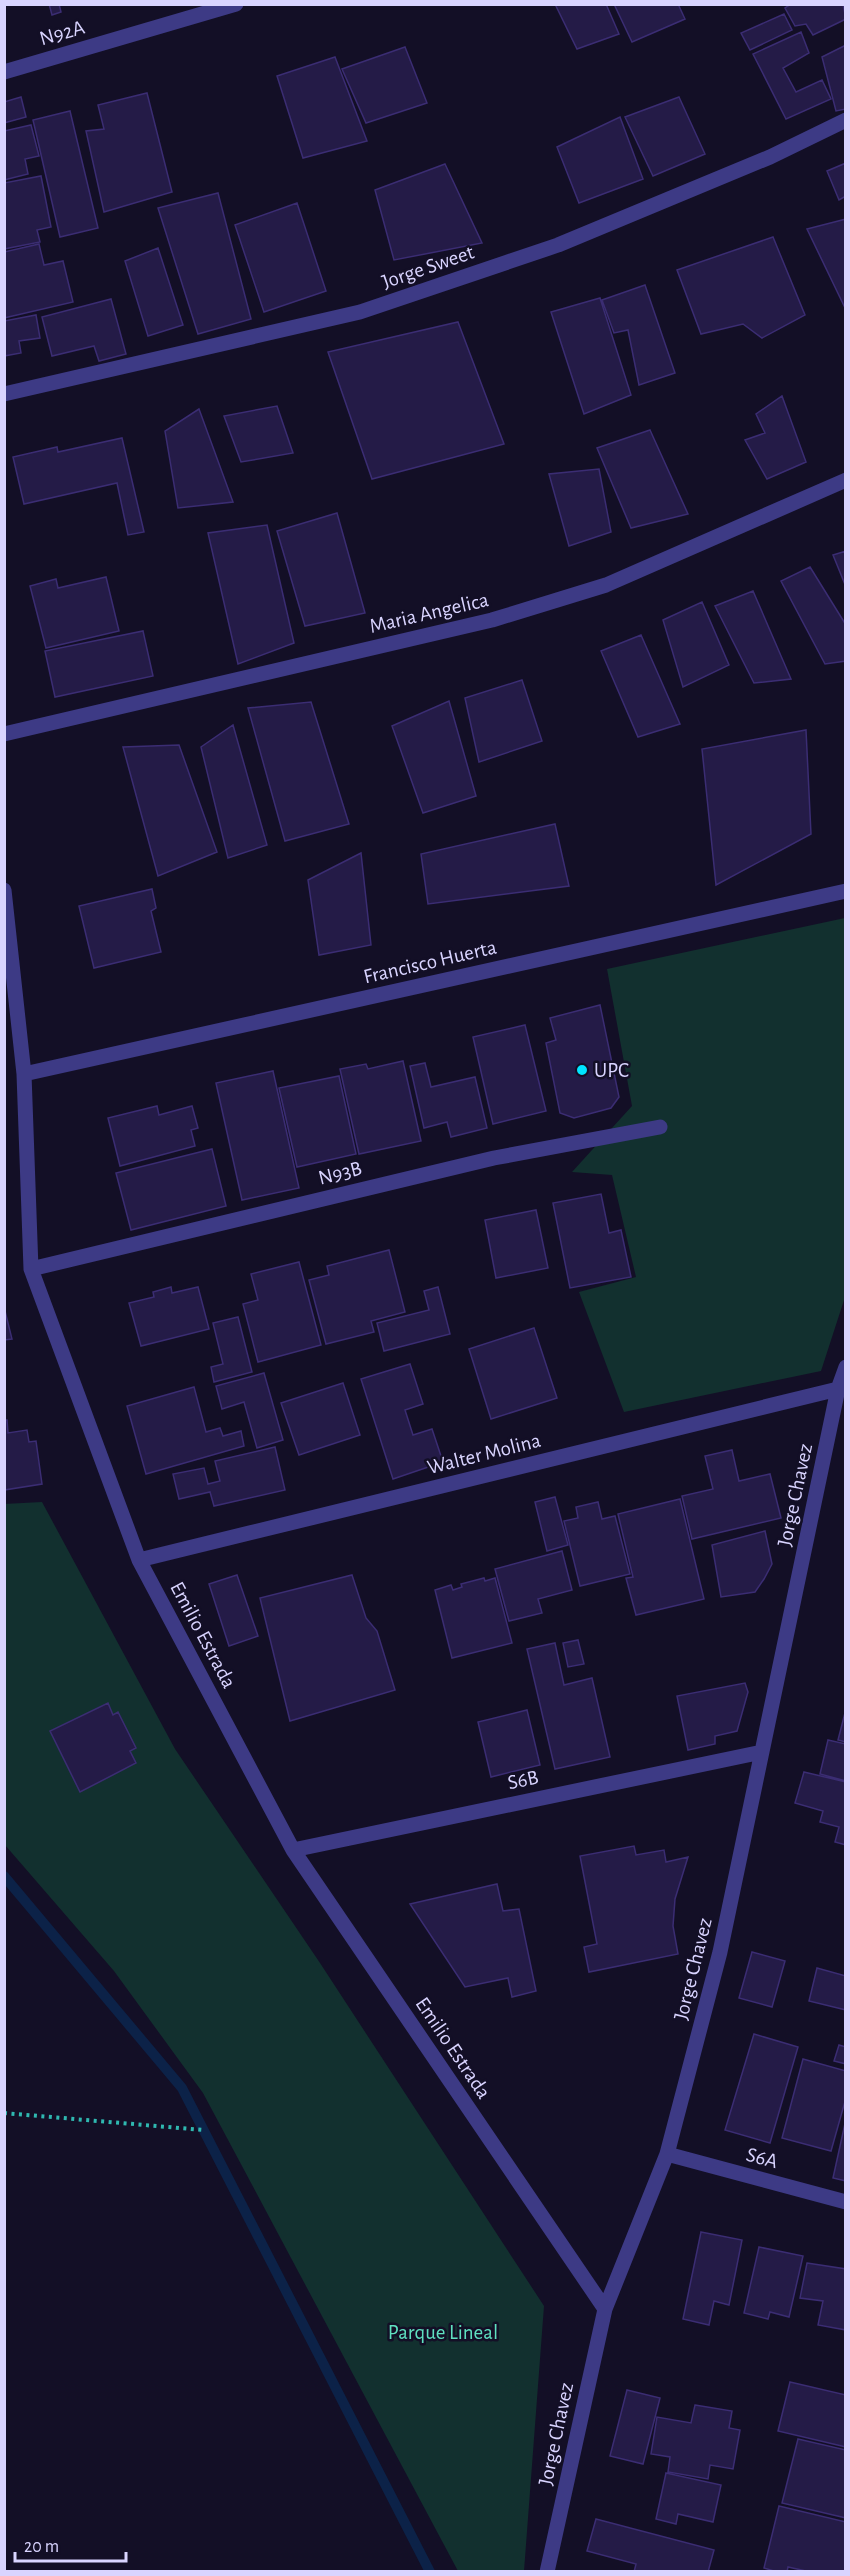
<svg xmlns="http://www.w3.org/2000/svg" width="850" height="2576" font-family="'Alegreya Sans',sans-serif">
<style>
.green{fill:#12302f}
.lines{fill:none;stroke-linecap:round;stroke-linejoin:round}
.stream{stroke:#0c2248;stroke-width:10}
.building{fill:#241b47;stroke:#3b2d73;stroke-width:1.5}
.path{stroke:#2fb8b0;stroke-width:4;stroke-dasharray:3 4.5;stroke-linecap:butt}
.street{stroke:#3d3a85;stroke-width:15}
.poi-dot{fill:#00e5ff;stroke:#130f26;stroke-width:2}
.labels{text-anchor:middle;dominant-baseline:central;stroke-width:5;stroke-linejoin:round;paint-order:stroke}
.street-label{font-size:21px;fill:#d9d4ff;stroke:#130f26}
.poi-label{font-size:21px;fill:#d9d4ff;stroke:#130f26;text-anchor:start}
.park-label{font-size:21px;fill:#5fe0c0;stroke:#130f26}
</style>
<rect width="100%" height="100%" fill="#130f26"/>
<path class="green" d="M845 918V1297L821 1371 624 1412 579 1292 636 1277 612 1175 572 1172 632 1106 607 969Z
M42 1502 175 1749 320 1963 544 2306 524 2571H458L203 2093 114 1971 5 1845 4 1504Z"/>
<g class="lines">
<path class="stream" d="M4 1876 182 2088 430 2572"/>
</g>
<path class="building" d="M49 4H59L61 12 52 15Z
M555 4H606L619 34 577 49Z
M614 4H678L685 19 632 42Z
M791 4H843L846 19 813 35 806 24 795 26 785 8Z
M784 14 792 30 750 50 741 33Z
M801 32 809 53 783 68 796 92 822 80 831 99 786 119 753 54Z
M846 45V109L836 111 822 57Z
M405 47 427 103 366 123 342 69Z
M335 57 367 141 303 158 277 76Z
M147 93 172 192 104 212 86 131 104 129 98 105Z
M21 97 26 117 4 123V102Z
M679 97 705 154 653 176 625 117Z
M70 111 98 228 60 237 33 120Z
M620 117 643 179 579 203 557 147Z
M31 125 39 156 25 159 28 174 4 180V131Z
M846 163V196L839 200 827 171Z
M445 164 482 243 394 260 375 190Z
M41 176 51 227 37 230 40 242 4 249V183Z
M218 193 251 319 198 334 158 208Z
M297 203 326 291 264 312 235 225Z
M846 219V310L807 229Z
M773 237 805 315 762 338 743 324 701 334 677 270Z
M39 244 44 265 63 261 73 302 4 318V252Z
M158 248 183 325 148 336 125 261Z
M645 285 675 373 639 385 628 330 614 333 602 300Z
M600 298 631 395 584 414 551 312Z
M111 299 126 354 99 361 94 346 52 356 42 317Z
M36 315 40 338 19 341 21 353 4 356V321Z
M458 322 504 444 372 479 328 352Z
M782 396 806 462 767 479 745 440 765 433 756 414Z
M277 406 293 453 241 462 224 416Z
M199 409 233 502 178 508 165 431Z
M650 430 688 514 631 528 597 448Z
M122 438 144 532 128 535 117 483 24 504 13 457 57 447 58 452Z
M599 469 611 532 569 546 549 474Z
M337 513 365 613 305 626 277 531Z
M267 525 294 643 238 664 208 533Z
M846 551V587L833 555Z
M810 567 846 625V661L825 664 781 581Z
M106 577 119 631 46 648 30 586 56 579 58 588Z
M753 591 791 679 754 683 715 606Z
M702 602 729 665 683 687 663 620Z
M143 631 153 676 55 697 45 651Z
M641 635 680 724 638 737 601 651Z
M522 680 542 741 479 762 465 698Z
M449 701 476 796 423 813 392 726Z
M311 702 349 824 285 841 248 708Z
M233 725 267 845 228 858 201 747Z
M806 730 811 834 716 885 702 749Z
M179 745 217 852 158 876 123 747Z
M555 824 569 886 428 904 421 854Z
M361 853 371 945 319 955 308 880Z
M152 889 156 908 151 911 161 952 94 968 79 906Z
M600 1005 619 1097 611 1108 574 1118 560 1113 546 1043 556 1040 550 1018Z
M525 1025 546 1111 493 1124 473 1037Z
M403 1061 421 1141 359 1154 340 1069 366 1064 368 1069Z
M425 1063 431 1087 475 1077 487 1128 451 1137 447 1122 424 1128 410 1066Z
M273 1071 299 1188 242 1200 216 1083Z
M339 1076 356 1154 297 1167 279 1088Z
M157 1106 159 1115 192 1106 198 1128 191 1130 195 1146 120 1166 108 1118Z
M212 1149 226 1206 131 1230 116 1173Z
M601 1194 609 1233 621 1230 631 1277 570 1288 553 1203Z
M536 1210 548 1268 496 1278 485 1220Z
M389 1250 405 1312 371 1321 374 1332 326 1344 309 1280 329 1275 327 1266Z
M299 1262 321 1345 258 1362 243 1304 258 1300 251 1274Z
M171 1287 172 1293 198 1287 209 1329 141 1346 129 1303 154 1297 153 1292Z
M438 1287 450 1334 384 1351 377 1323 429 1310 424 1291Z
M4 1307 12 1339 4 1340Z
M238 1317 252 1372 214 1382 211 1367 223 1364 213 1323Z
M534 1328 557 1398 491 1419 469 1349Z
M410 1364 423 1404 405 1410 413 1435 432 1429 443 1462 393 1479 361 1379Z
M264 1373 283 1440 257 1448 244 1402 222 1409 216 1386Z
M343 1383 360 1435 299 1455 281 1403Z
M194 1387 206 1432 220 1428 223 1436 241 1431 244 1446 146 1474 127 1406Z
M4 1420H7L8 1433 27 1430 29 1442 36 1441 42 1484 4 1490Z
M275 1447 285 1490 214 1506 210 1492 179 1499 173 1474 204 1468 208 1484 220 1481 215 1461Z
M732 1450 739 1481 770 1474 781 1518 692 1539 682 1496 713 1489 705 1456Z
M555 1497 568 1545 547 1551 535 1502Z
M680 1499 704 1599 636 1615 626 1578 633 1577 618 1514Z
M598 1502 602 1519 615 1516 630 1574 580 1586 564 1521 578 1518 576 1507Z
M765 1531 772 1564 764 1579 755 1592 721 1597 712 1545Z
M562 1551 572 1590 538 1599 542 1613 509 1621 495 1569Z
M237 1575 258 1636 229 1646 209 1584Z
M352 1575 366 1618 377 1631 395 1690 290 1721 260 1598Z
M484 1578 485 1581 495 1578 512 1643 452 1658 435 1590 451 1585 453 1590 462 1587 461 1584Z
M578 1640 584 1664 568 1667 563 1643Z
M555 1643 564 1685 592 1678 610 1757 555 1769 527 1649Z
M745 1683 748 1692 737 1731 715 1736V1744L688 1750 677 1696Z
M108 1703 113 1715 118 1712 136 1748 130 1751 136 1763 80 1792 50 1731Z
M846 1709V1742L838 1740Z
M527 1710 540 1765 491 1777 478 1722Z
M828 1740 846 1744V1781L820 1774Z
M804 1772 846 1782V1845L835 1842 839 1827 820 1822 823 1811 795 1803Z
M634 1846 636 1855 664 1850 666 1862 688 1857 675 1899 673 1926 678 1954 589 1972 584 1947 597 1944 580 1856Z
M497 1884 503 1911 519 1909 536 1991 512 1997 508 1978 465 1987 410 1904Z
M752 1952 785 1961 772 2007 739 1998Z
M817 1968 846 1976V2010L809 2001Z
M754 2034 798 2047 770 2143 725 2130Z
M839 2045 846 2047V2064L834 2061Z
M803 2059 846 2071V2098L831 2151 782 2138Z
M846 2119V2181L833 2178Z
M701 2232 742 2240 729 2305 714 2301 709 2325 683 2319Z
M759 2247 803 2256 789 2317 770 2312 768 2319 744 2313Z
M807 2263 846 2269V2330L818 2325 823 2301 800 2298Z
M790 2382 846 2395V2447L778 2431Z
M627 2390 660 2398 643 2464 610 2456Z
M695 2405 732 2411 729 2428 740 2430 733 2469 710 2465 708 2479 668 2472 670 2457 651 2454 657 2417 691 2423Z
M798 2439 846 2450V2518L782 2503Z
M666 2473 721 2485 713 2522 678 2514 676 2524 656 2519Z
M779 2506 846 2522V2572H810L788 2567 787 2572H777L764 2568Z
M596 2519 714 2550 708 2572H634L636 2564 587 2551Z"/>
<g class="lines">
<path class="path" d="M4 2113 203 2130"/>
<path class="street" d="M4 72 236 4
M4 394 360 312 558 245 770 157 846 120
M4 734 492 620 606 585 846 480
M4 890 24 1074 31 1269 139 1560 293 1850 605 2309
M24 1074 846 891
M31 1269 494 1158 660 1127
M139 1560 838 1389
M293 1850 762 1752
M667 2154 846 2202
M547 2572 605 2309 667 2154 720 1952 838 1389 846 1367"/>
</g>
<circle class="poi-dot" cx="582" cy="1070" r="6"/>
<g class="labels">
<g class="street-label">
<text transform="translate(62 33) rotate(-16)">N92A</text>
<text transform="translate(428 267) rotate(-19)">Jorge Sweet</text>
<text transform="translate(429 613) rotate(-13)">Maria Angelica</text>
<text transform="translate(430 962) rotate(-13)">Francisco Huerta</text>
<text transform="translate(340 1173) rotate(-14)">N93B</text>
<text transform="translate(484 1454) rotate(-14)">Walter Molina</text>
<text transform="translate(795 1495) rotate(-78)">Jorge Chavez</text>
<text transform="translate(203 1635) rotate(62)">Emilio Estrada</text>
<text transform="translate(523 1780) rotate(-12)">S6B</text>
<text transform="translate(693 1969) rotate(-76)">Jorge Chavez</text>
<text transform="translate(453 2048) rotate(56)">Emilio Estrada</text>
<text transform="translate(762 2158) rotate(15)">S6A</text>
<text transform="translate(556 2434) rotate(-78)">Jorge Chavez</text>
</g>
<g class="poi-label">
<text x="594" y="1070">UPC</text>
</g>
<g class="park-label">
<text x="443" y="2332">Parque Lineal</text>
</g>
</g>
<rect width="850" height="2576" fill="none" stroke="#d9d4ff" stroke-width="12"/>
<path d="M15 2552v9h111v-9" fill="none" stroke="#d9d4ff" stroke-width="3"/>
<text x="24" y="2552" font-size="18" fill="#d9d4ff" stroke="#130f26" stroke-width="4.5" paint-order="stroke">20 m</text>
</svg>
